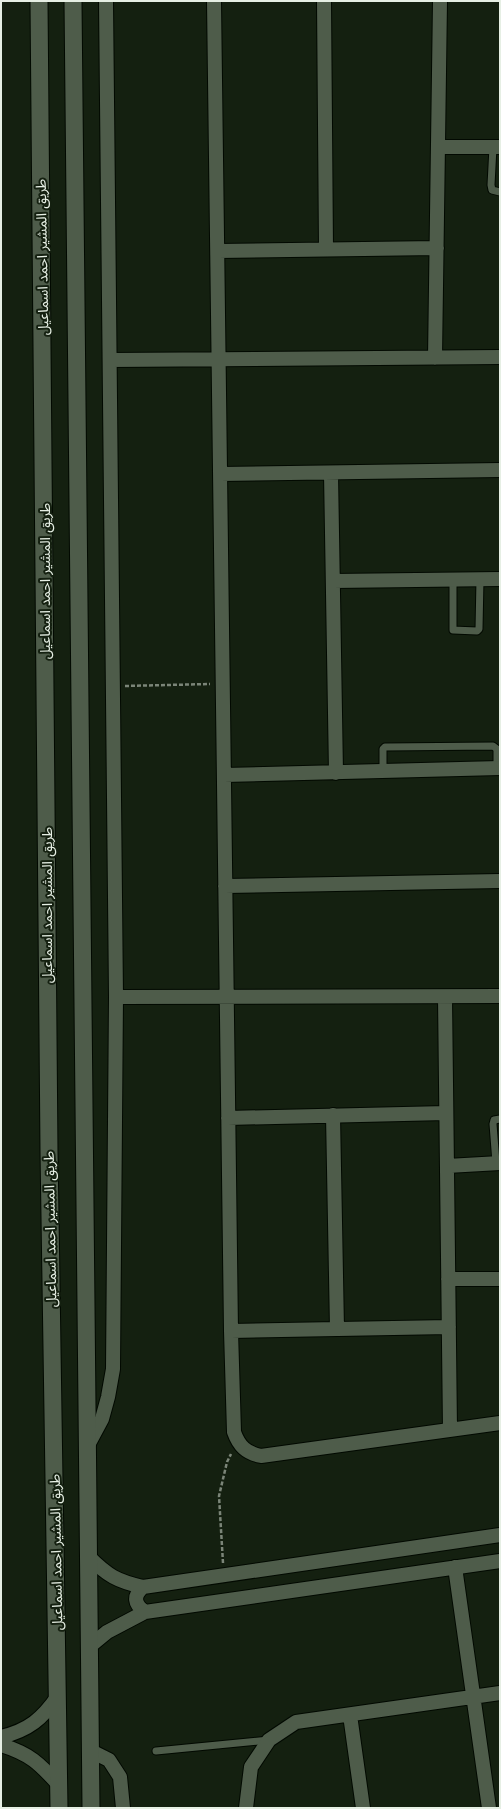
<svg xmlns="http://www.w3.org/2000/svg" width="501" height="1809" font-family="Jost,'Noto Sans Arabic',sans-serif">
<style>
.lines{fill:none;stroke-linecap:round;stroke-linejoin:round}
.service-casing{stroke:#020901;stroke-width:9}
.minor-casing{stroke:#020901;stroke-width:16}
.tertiary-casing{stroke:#020901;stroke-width:19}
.path{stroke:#7b8578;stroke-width:2.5;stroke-dasharray:4 2;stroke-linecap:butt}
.service{stroke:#4e5c4a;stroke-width:7}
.minor{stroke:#4e5c4a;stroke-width:14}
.tertiary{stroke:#4e5c4a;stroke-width:17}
.labels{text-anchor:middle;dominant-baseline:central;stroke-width:4;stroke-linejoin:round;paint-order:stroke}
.street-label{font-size:14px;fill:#e6efe4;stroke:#142010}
</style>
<rect width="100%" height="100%" fill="#142010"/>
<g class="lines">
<defs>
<path id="service" d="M493 147 491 185 492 190 500 192
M453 580V630L477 631 479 629 480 579
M383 771V749L385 747 493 746 497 749V768
M496 1163 493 1124 494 1120 500 1119
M156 1751 269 1740"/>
<path id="minor" d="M214 1 231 1331 234 1432C239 1446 246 1453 261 1456L500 1423
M324 1 326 249
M438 147H500
M218 251 437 248
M435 358 440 1
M110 360 500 357
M331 473 336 773
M220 474 500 470
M333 581 500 579
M224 775 500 768
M225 886 500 881
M116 997 500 996
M445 997 450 1430
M333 1115 337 1329
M228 1118 446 1113
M447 1166 500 1163
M448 1279H500
M231 1331 449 1327
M87 1447 102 1419 108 1397 113 1369 116 997 106 1
M89 1557C108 1576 117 1581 143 1587L500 1535
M455 1567 489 1808
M143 1587C133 1596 134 1604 145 1612
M90 1646 107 1632 145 1612 500 1561
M350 1715 363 1808
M1 1737C29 1730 42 1719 58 1696
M1 1745C30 1754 39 1763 59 1785
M91 1751 109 1760 120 1777 123 1808
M246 1808 251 1767 269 1740 296 1722 500 1693"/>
<path id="tertiary" d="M39 1 49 1151 59 1808
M73 1 91 1808"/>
</defs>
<use href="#service" class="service-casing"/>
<use href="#minor" class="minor-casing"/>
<use href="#tertiary" class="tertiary-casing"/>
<path class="path" d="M125 686 210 684
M223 1563 219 1496 227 1462 231 1454"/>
<use href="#service" class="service"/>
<use href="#minor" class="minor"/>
<use href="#tertiary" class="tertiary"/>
</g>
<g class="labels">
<g class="street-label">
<text transform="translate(42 257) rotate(-91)">طريق المشير احمد اسماعيل</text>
<text transform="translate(45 581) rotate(-90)">طريق المشير احمد اسماعيل</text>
<text transform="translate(47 905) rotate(-90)">طريق المشير احمد اسماعيل</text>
<text transform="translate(50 1229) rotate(-91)">طريق المشير احمد اسماعيل</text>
<text transform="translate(56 1552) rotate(-91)">طريق المشير احمد اسماعيل</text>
</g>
</g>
<rect width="501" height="1809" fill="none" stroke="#e6efe4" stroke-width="4"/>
</svg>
